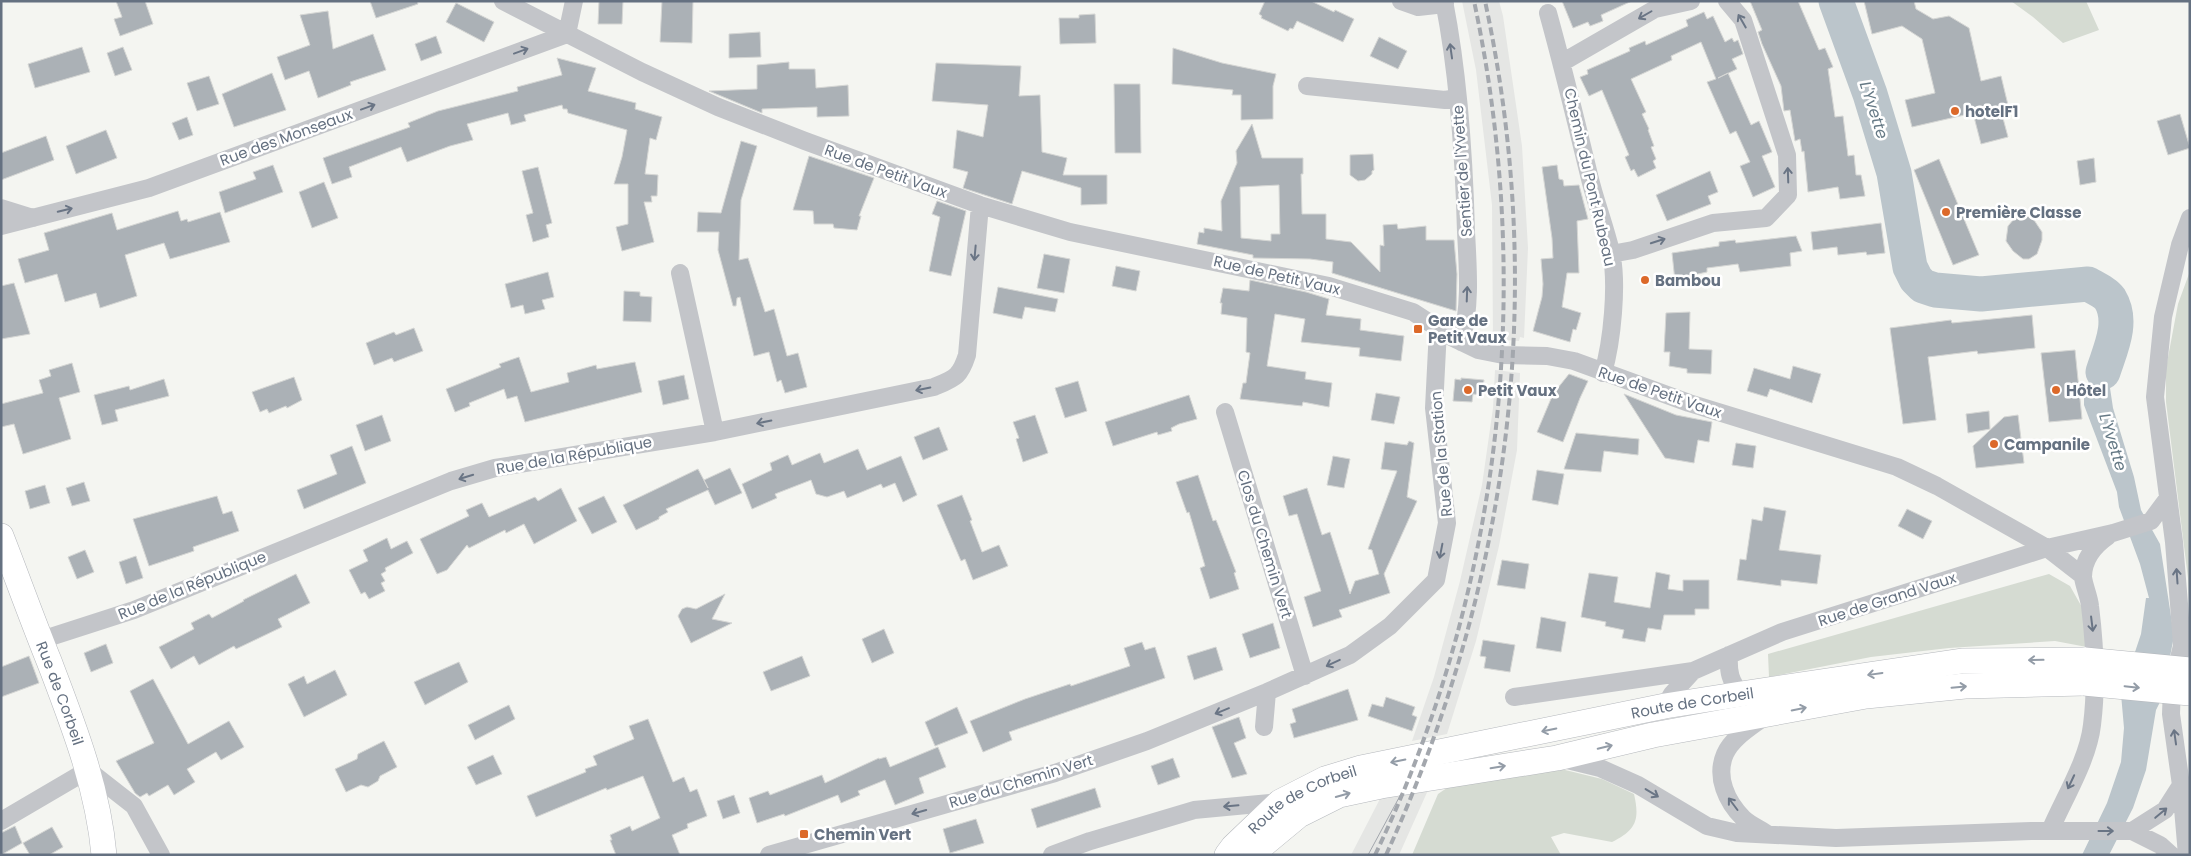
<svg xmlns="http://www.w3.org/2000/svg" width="2191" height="856" font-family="Poppins,sans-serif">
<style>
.built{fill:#e5e6e4}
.green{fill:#d5dbd2}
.water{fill:#bbc5cb}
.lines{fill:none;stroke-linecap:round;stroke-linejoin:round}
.river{stroke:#bbc5cb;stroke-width:35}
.building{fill:#abb1b6;stroke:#d5d6d4;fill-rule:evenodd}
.secondary-casing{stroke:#b5b8bd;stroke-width:26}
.street{stroke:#c3c5c9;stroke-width:18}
.secondary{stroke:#fff;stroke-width:25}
.tram{stroke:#a3a7ad;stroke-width:1}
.rail{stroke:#a3a7ad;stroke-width:4;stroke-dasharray:8 4;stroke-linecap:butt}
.secondary-bridge-casing{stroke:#b5b8bd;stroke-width:26;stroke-linecap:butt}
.secondary-bridge{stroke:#fff;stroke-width:25}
.oneway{stroke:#6a7585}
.oneway2{stroke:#939ca7}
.poi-dot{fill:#dc692a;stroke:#fff;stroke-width:2}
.labels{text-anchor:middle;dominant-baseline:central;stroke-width:5;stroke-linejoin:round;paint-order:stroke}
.poi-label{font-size:15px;font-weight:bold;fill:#657181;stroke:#fff;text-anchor:start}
.street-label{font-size:15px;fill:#657181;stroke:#fff}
.water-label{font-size:16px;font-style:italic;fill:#657985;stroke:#fff}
</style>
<rect width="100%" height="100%" fill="#f4f5f1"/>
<path class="built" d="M1462 1H1499L1503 16 1522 146 1528 248 1524 338 1520 337 1519 341 1493 339 1492 205 1476 70Z
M1495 370 1520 373 1517 450 1499 546 1476 641 1447 734 1412 741 1434 677 1460 581 1482 485 1493 408Z
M1429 788 1399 855H1351L1383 793Z"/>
<path class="green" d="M2011 1H2086L2099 30 2063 43 2033 17Z
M2190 271V621L2188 578 2166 402V368L2178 304Z
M2049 574 2070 586 2083 609 2092 648 2055 641 1949 648 1871 657 1769 677 1768 654Z
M1557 768 1602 779 1634 794C1640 820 1636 830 1612 842L1564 833 1551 837 1561 855H1412L1438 794 1454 783Z"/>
<path class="water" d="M2116 326H2130L2110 388 2113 408 2134 477 2141 510 2160 544 2174 636 2162 698 2156 710 2146 770 2133 808 2109 855H2082L2107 803 2121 762 2124 728 2121 694 2141 634 2146 598H2149L2140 564 2119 507 2117 492 2084 405V396L2103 339Z"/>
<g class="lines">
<path class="river" d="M1836 1 1870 94 1894 173 1910 267 1916 279 1923 286 1935 290 1981 294 2088 284C2095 288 2106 293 2110 299 2124 322 2110 350 2103 372"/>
</g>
<path class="building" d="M116 1H145L153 24 120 36 114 19 122 17Z
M370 1H417L418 4 376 18Z
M599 1H623L622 24H598Z
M662 1H693L692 43 660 42Z
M1265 1H1311L1334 12 1335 10 1354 19 1343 42 1297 21 1293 29 1290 28 1288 31 1261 18 1262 16 1259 14Z
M1562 1H1632L1601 15 1603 21 1590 26 1588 22 1573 28Z
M1750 1H1798L1819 50 1825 48 1833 67 1828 69 1835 117 1843 116 1848 156 1854 155 1856 175H1861L1865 196 1840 199 1838 187 1808 192 1804 151 1802 152 1800 139 1795 141 1790 110 1784 111 1781 86 1762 44 1758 32 1762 30Z
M1864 1H1914L1916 9 1933 19 1949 16 1969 28 1981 81 2001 76 2008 105 2000 107 2008 137 1981 144 1973 113 1912 127 1905 100 1935 93 1922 39 1902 26 1872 34Z
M456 3 494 22 484 42 446 22Z
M328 11 333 49 373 34 386 70 350 82 351 85 318 98 309 71 285 80 277 57 310 45 300 15Z
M1704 12 1707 19 1713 16 1725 42 1732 38 1734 42 1738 40 1743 54 1732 59 1737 69 1718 78 1728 73 1751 125 1759 121 1772 152 1762 156 1775 187 1753 197 1740 166 1750 162 1736 131 1730 134 1707 82 1716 79 1701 42 1671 56 1672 60 1631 79 1646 112 1642 114 1649 129 1648 130 1654 146 1651 147 1656 159 1653 161 1656 168 1638 177 1634 169 1631 171 1625 157 1629 155 1602 90 1589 96 1580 77 1588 74 1587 70 1630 51 1629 48 1645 41 1646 45 1688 26 1686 20Z
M1095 14 1096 43 1060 44 1059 18H1079V15Z
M760 32 761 57 729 58V34Z
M436 36 442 53 421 61 415 44Z
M1379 37 1407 51 1398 69 1370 56Z
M82 47 90 72 35 88 28 64Z
M123 47 132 70 115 76 107 53Z
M1173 48 1222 63 1276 74 1273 86V119L1241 120V95H1232L1233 90 1172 84Z
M557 58 596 68 588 91 636 103 635 109 662 117 656 140 650 138 645 174 658 175 657 196H651L652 202H644L654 242 622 251 616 227 628 224V184H614L622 157 627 130 568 113 567 109H563L562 105 524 115 526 121 511 125 508 113 467 124 473 140 450 146 407 162 401 147 349 167 352 177 332 184 323 158 410 127 408 123 438 111 518 91 517 87 562 75Z
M789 62V69H815L816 88 848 85 849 116 817 117V107L762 109V113L709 91 757 89V65Z
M936 63 1021 66 1019 96 1040 95 1042 152 1067 158 1063 175H1107V204L1081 205V188L1022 171 1012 204 963 188 968 172 953 168 957 130 983 137 988 105 932 101Z
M272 73 286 110 234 127 222 94Z
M209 76 219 104 197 111 187 83Z
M1114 84H1140L1141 153H1115Z
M2180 114 2190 148 2168 155 2157 121Z
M187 117 193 135 179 140 172 123Z
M1252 124 1262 158H1303V174H1301L1302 214H1326V239L1351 242 1380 272V245L1384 246 1383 225 1397 224 1398 229 1426 226V240H1454L1457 274 1456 311 1332 273 1333 262 1310 259 1253 258V255L1197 244 1199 232 1204 233V228L1222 231 1221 201 1237 163 1236 151ZM1279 185 1280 234H1271V241L1241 238 1240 187Z
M106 130 117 158 76 174 66 146Z
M46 136 54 160 1 180V153Z
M741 141 757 146 741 200 739 260 748 258 765 312 774 309 787 356 798 353 807 387 785 393 781 380 777 382 769 352 754 356 740 297 737 298 736 306H733L718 250 719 232H697L698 212 721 213Z
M1373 154 1374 170 1372 171V174L1365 180 1358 181 1350 175V155Z
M809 156 874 178 859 216H861L857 230 834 228 833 224H814L813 211 793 210Z
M2094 158 2096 182 2080 185 2077 161Z
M1939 159 1979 255 1953 265 1914 170Z
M273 165 283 192 225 213 219 192 256 179 253 172Z
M1557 165 1559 179 1563 180 1564 186 1579 185 1588 219 1577 221 1579 273H1567L1562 307 1581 313 1576 330 1573 329 1570 342 1533 331 1542 297 1543 284 1541 259 1553 258 1552 238 1542 167Z
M538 167 552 223 546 225 549 237 533 242 526 215 533 213 522 171Z
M1710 171 1718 192 1708 196 1711 204 1667 221 1656 195Z
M324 182 338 218 312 228 299 192Z
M937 201 966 211 951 276 929 271 940 217 932 214Z
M178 211 181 221 187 219 188 222 220 212 230 242 170 259 164 243 125 255 137 296 100 308 96 293 65 302 57 274 25 283 18 259 49 250 44 233 112 213 117 230Z
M2020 212 2034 220 2042 232V240L2037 254 2029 259H2023L2013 251 2006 241 2008 226Z
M1881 223 1885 253 1867 255 1866 252 1838 255 1837 247 1813 250 1811 232Z
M1796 236 1802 251 1790 253 1791 266 1740 272 1738 264 1707 268V272L1693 275V279L1675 281 1672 253 1719 246V242L1735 240 1736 243Z
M1044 254 1070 259 1064 293 1037 288Z
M1116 266 1140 271 1136 291 1112 286Z
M548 272 554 297 542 300 545 309 525 314 523 305 511 308 505 284Z
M1250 280 1306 292 1329 299 1326 315 1361 319 1360 330 1404 336 1401 361 1359 356 1360 348 1301 342 1305 319 1275 314 1267 366 1306 372 1305 379 1332 383 1329 407 1303 402 1302 406 1240 399 1243 383H1246L1250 353 1246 352 1247 318 1221 314 1222 303H1220L1223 288 1249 291Z
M14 283 30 334 1 339V286Z
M998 287 1058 299 1055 312 1025 307 1022 319 993 313Z
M624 291 640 292V296L652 297 651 322 623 321Z
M1690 312 1689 349 1712 350 1711 374 1687 373V369L1669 366 1670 352H1664L1666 313Z
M2032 315 2035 348 1978 354 1977 351 1928 357 1936 420 1903 424 1890 328 1951 320 1952 323Z
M414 328 423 351 394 362 392 358 374 365 366 343 394 332 396 335Z
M2075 350 2082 419 2049 422 2041 353Z
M519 357 531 392 569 382 567 373 596 365 597 369 635 362 642 392 525 422 517 396 507 399 504 389 469 403 470 406 455 412 446 389 501 367 499 364Z
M72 363 80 392 59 398 71 439 23 454 14 424 1 427V404L43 393 39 380 51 376 49 370Z
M1793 366 1821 374 1812 403 1770 389 1767 397 1747 391 1754 368 1790 379Z
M1569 374 1588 381 1580 398 1563 442 1537 432 1553 394Z
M684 375 689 399 663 405 658 381Z
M294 377 302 400 287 408 286 406 269 413 267 409 260 412 252 392Z
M1461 378 1484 380 1482 395 1473 394 1472 402 1453 401 1455 379 1461 380Z
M164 379 169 396 115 410 118 421 102 425 94 395 129 386 130 390Z
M1078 381 1087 411 1065 418 1055 388Z
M1376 393 1400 397 1394 424 1371 420Z
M1624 394 1676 415 1712 422 1709 442 1698 440 1694 463 1665 458Z
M1189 395 1197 419 1179 424 1171 428 1172 431 1158 435 1157 432 1113 446 1105 422Z
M1989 411 1990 429 1968 433 1966 414Z
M382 415 391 441 365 451 356 425Z
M1035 415 1048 453 1023 462 1016 439 1019 438 1013 422Z
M2018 415 2024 463 1976 468 1973 446 2004 417Z
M939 427 948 450 923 460 914 437Z
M1576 433 1639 439 1638 455 1604 451 1601 472 1564 469Z
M1409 441 1414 443 1407 497 1417 501 1384 574 1390 593 1339 610 1342 617 1313 627 1304 597 1321 591 1297 514 1289 516 1283 496 1307 488 1322 535 1330 532 1350 594 1355 581 1379 574 1372 550 1368 549 1397 471 1381 469 1385 442 1407 445Z
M1736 443 1756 446 1753 468 1732 465Z
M352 446 366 483 304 509 297 490 337 474 330 455Z
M858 449 867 470 901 456 917 495 903 502 895 483 883 488 881 484 847 498 844 491 827 497 816 494 811 480 775 494 777 498 752 509 742 484 772 470 770 463 788 455 792 465 820 453 824 463Z
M1333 456 1350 459 1344 488 1327 485Z
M730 468 742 493 715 505 708 490 666 509 668 512 659 517V519L636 530 623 505 698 469 708 488 704 480Z
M1537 470 1564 474 1558 505 1532 500Z
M1198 475 1213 521 1216 520 1236 572 1234 573 1239 589 1210 599 1200 568 1205 566 1189 512 1187 513 1176 482Z
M84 482 90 501 72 506 66 488Z
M45 485 50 503 30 509 25 491Z
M561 488 577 521 534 544 524 524 506 533 505 530 469 548 467 545 447 570 437 574 420 539 469 516 466 510 482 503 489 517 535 497 538 501Z
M962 495 972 520 970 521 982 552 999 545 1008 566 973 580 965 559 961 561 937 505Z
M217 496 223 514 232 511 239 531 193 547 194 551 149 566 133 519Z
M604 496 617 522 592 534 578 508Z
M1764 507 1786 511 1779 550 1821 555 1817 584 1781 580V586L1737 580 1740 559 1746 560 1752 519 1762 521Z
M1907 509 1932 521 1923 539 1898 526Z
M387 538 391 549 407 541 413 553 385 568 386 571 381 574 385 581 381 583 385 591 369 599 365 592 361 594 349 570 368 561 363 550Z
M85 550 94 572 77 579 68 557Z
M136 556 143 578 126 584 119 562Z
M1502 560 1529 564 1525 589 1497 585Z
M1656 572 1670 575 1668 589 1683 591V580H1709V609H1695V615H1664L1661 630 1648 628 1645 642 1622 638 1624 630 1605 626 1606 622 1581 617 1589 573 1618 577 1614 602 1650 608Z
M296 574 310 603 278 619 282 627 236 649 234 646 199 665 194 656 171 669 159 647 194 629 191 623 209 614 212 618 244 601 243 600Z
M725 594 712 619 732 623 691 643 678 616 682 609 687 607 696 609Z
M1541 617 1566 622 1561 652 1536 648Z
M1273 623 1280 648 1250 658 1242 634Z
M884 629 894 653 872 663 862 639Z
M1483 640 1515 645 1510 672 1484 668 1486 657 1480 656Z
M1142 642 1145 650 1155 647 1165 678 1009 732 1012 740 983 752 970 721 1025 699 1070 684 1071 686 1130 666 1124 648Z
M106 644 113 663 91 672 84 653Z
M1216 647 1223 670 1194 680 1187 656Z
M29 656 39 683 1 697V667Z
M802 656 810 676 771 691 763 672Z
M459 662 468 682 425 705 414 682Z
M335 670 347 695 304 717 288 684 304 676 307 684Z
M153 679 188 744 229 721 244 747 221 760 216 752 187 769 195 782 174 795 168 785 149 796 147 793 140 797 135 793 116 761 154 743 130 691Z
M1348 689 1358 720 1294 738 1290 724 1296 722 1292 709Z
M1386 697 1415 707 1412 715 1417 717 1412 731 1368 716 1372 704 1383 707Z
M509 705 515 719 475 740 468 725Z
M957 707 968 733 935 746 925 722Z
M1239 717 1246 738 1234 743 1247 774 1232 778 1212 727Z
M648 719 673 782 684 777 690 792 697 789 707 816 687 824 688 828 672 835 680 855H616L610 840H612L610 835 630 826 632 831 660 818 643 776 607 790 606 788 536 817 527 796 586 772 585 769 597 765 593 756 634 739 629 726Z
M384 741 397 767 380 776 378 781 368 787 361 785 346 792 335 769 357 759 358 754Z
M938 747 946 767 919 778 924 793 895 805 885 780 858 791 860 795 841 803 838 795 785 816 784 814 757 823 749 798 768 791 770 795 822 775 825 783 879 758V759L886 757 890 767Z
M493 755 502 774 476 785 467 767Z
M1173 758 1180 777 1158 785 1151 766Z
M1095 788 1101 807 1037 828 1031 809Z
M734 795 740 813 723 819 717 801Z
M976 819 984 843 950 853 943 829Z
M15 826 22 843 1 855V833Z
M52 827 63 847 49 855H30L23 843Z"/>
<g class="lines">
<defs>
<g id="secondary">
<path id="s1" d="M1 536C17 577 32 619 49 661 73 724 98 787 104 855"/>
<path id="s2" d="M1227 855 1233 847 1280 802 1325 779 1361 768 1665 706 1741 694 1962 661 2085 660"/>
<path d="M1256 855 1264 844 1299 815 1339 795 1381 786 1557 758 1653 735 1866 696 1965 686 2084 683"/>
</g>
</defs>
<use href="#secondary" class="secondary-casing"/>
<path class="street" d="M503 1 642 72 718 107 805 141 980 205 1070 232 1329 286 1413 312 1453 338 1478 350 1503 355 1547 356 1574 361 1689 403 1897 467 1937 486 2047 548 2083 576
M1401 1 1418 7 1445 4
M1444 1C1459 77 1464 156 1466 232 1468 269 1471 307 1461 342
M1548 13C1563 67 1576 121 1589 175 1595 201 1605 226 1611 252 1618 284 1612 342 1603 373
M567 34 574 1
M1563 62 1655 9 1691 1
M1307 86 1445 100 1457 98
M1 208 33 218
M1 226 149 188 567 34
M1611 254 1633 250 1713 223 1766 218 1788 195 1787 155 1743 20 1727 1
M680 273 715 432
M1225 412 1305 676
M41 640 134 610 451 481 495 468 715 432 934 387C955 378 960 377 967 355L980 205
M1729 655C1728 672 1730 681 1741 694
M1514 697 1693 671 1782 632 2047 548 2113 533 2151 521 2168 498
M1665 706 1672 694 1693 671
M1764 717C1751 727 1732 738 1725 754 1715 777 1727 802 1743 818 1750 825 1761 829 1769 835
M1264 727 1267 692
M1563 759 1600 768 1638 785 1707 826 1737 833 1836 838 2031 831H2132L2160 845 2171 855
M1 821 88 770 134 806 161 855
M2050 831C2064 798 2088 760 2092 725 2097 685 2095 646 2090 606 2089 596 2084 586 2083 577 2083 559 2095 545 2108 536
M2132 831 2165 810 2181 785
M769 855 1055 773 1147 741 1267 692 1350 655 1390 626 1436 580 1447 523 1434 408 1438 329
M1052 855 1090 841 1194 810 1280 802
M2187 855 2181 785 2171 714 2172 687 2182 646 2179 604 2174 542 2155 397 2163 317 2180 245 2190 218"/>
<use href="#secondary" class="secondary"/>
<path class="tram" d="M1368 855 1401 794"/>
<path class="rail" d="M1375 855C1502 591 1535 287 1474 1
M1386 855C1510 583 1548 294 1485 1"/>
<defs>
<path id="secondary-bridge" d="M2085 660 2190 670
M2084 683 2190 693"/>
</defs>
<use href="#secondary-bridge" class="secondary-bridge-casing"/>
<use href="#secondary-bridge" class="secondary-bridge"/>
</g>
<defs><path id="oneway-shaft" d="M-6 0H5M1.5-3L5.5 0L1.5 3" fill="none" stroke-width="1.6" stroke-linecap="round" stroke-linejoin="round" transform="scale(1.25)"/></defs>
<g class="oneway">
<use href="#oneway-shaft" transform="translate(1645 15) rotate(150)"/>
<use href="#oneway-shaft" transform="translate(1742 21) rotate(-120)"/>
<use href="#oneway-shaft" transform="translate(521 51) rotate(-20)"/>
<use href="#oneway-shaft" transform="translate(1451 51) rotate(-98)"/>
<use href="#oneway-shaft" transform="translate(368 107) rotate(-20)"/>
<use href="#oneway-shaft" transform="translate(1788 175) rotate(-92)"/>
<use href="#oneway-shaft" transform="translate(65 210) rotate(-14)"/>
<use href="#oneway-shaft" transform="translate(1658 241) rotate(-18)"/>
<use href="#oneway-shaft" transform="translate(975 253) rotate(95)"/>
<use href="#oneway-shaft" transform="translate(1467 294) rotate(-88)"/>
<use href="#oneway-shaft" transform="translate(923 389) rotate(168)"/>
<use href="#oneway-shaft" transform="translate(764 422) rotate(169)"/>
<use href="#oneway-shaft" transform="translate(466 477) rotate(163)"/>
<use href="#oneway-shaft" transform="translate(1441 551) rotate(101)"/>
<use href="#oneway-shaft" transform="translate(2177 576) rotate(-94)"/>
<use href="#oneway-shaft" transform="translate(2092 624) rotate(83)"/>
<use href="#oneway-shaft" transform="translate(1333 663) rotate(155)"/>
<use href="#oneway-shaft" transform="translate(1222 711) rotate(158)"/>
<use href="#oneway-shaft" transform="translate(2175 737) rotate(-98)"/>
<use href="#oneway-shaft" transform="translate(2071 782) rotate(115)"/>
<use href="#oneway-shaft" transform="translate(1652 793) rotate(31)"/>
<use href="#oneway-shaft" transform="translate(1733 804) rotate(-127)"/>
<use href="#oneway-shaft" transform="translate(1231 806) rotate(175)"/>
<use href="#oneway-shaft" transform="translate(919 812) rotate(164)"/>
<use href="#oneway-shaft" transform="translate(2161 813) rotate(-40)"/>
<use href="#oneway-shaft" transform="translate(2106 831)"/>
</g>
<g class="oneway2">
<use href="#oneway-shaft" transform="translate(2036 660) rotate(179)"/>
<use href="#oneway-shaft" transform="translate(1875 674) rotate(172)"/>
<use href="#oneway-shaft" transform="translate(1959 687) rotate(-5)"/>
<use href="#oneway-shaft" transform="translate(2132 687) rotate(6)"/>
<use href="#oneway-shaft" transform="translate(1799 709) rotate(-11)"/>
<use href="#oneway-shaft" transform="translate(1549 730) rotate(168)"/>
<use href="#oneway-shaft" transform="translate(1605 747) rotate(-13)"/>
<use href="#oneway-shaft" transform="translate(1398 761) rotate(169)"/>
<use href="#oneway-shaft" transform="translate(1498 767) rotate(-9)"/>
<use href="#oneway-shaft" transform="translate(1343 795) rotate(-16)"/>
</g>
<g class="poi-dot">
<circle cx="1955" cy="111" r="5"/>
<circle cx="1946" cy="212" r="5"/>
<circle cx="1645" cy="280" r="5"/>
<rect x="1413" y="324" width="10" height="10" rx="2.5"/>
<circle cx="1468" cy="390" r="5"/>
<circle cx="2056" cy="390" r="5"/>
<circle cx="1994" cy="444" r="5"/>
<rect x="799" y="829" width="10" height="10" rx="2.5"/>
</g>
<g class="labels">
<g class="poi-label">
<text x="1965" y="111">hotelF1</text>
<text x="1956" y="212">Première Classe</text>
<text x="1655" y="280">Bambou</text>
<text x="1428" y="320">Gare de<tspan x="1428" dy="17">Petit Vaux</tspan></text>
<text x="1478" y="390">Petit Vaux</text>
<text x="2066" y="390">Hôtel</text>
<text x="2004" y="444">Campanile</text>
<text x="814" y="834">Chemin Vert</text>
</g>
<g class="street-label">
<text transform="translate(286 137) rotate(-20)">Rue des Monseaux</text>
<text transform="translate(886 171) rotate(20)">Rue de Petit Vaux</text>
<text transform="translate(1462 171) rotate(-94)">Sentier de l'Yvette</text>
<text transform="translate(1590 177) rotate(77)">Chemin du Pont Rubeau</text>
<text transform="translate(1277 275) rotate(13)">Rue de Petit Vaux</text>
<text transform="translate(1660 392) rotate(19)">Rue de Petit Vaux</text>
<text transform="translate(1441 454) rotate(-95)">Rue de la Station</text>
<text transform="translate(574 455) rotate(-10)">Rue de la République</text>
<text transform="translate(1265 544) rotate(73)">Clos du Chemin Vert</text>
<text transform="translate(192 585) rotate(-22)">Rue de la République</text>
<text transform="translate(1887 599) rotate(-18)">Rue de Grand Vaux</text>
<text stroke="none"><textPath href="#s1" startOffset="168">Rue de Corbeil</textPath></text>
<text stroke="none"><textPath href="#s2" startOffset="501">Route de Corbeil</textPath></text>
<text transform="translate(1021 781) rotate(-17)">Rue du Chemin Vert</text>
<text stroke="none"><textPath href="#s2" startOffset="96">Route de Corbeil</textPath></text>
</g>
<g class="water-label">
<text transform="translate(1874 110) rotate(72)">L'Yvette</text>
<text transform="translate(2113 442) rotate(73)">L'Yvette</text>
</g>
</g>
<rect width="2191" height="856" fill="none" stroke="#657181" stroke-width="5"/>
</svg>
